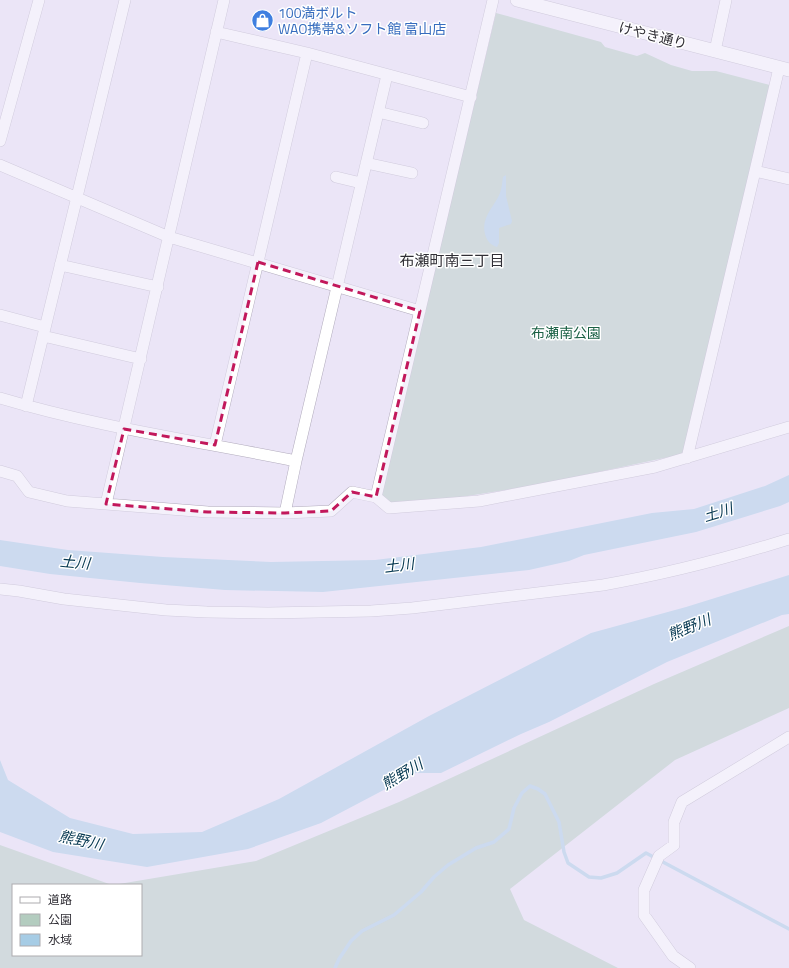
<svg xmlns="http://www.w3.org/2000/svg" width="789" height="968" font-family="'Titillium Web','Noto Sans JP',sans-serif">
<style>
.green{fill:#b3ccbf}
.water{fill:#a6cce5}
.lines{fill:none;stroke-linecap:round;stroke-linejoin:round}
.stream{stroke:#a6cce5;stroke-width:3.5}
.minor-casing{stroke:#b2acbd;stroke-width:12}
.tertiary-casing{stroke:#b2acbd;stroke-width:14}
.minor{stroke:#fff;stroke-width:11}
.tertiary{stroke:#fff;stroke-width:13}
.marked{fill:none;stroke:#c2185b;stroke-width:3;stroke-dasharray:8 5;stroke-linejoin:round}
.labels{text-anchor:middle;dominant-baseline:central;stroke-width:3;stroke-linejoin:round;paint-order:stroke}
.shop-label{font-size:14px;fill:#366cbe;stroke:#fff;text-anchor:start}
.street-label{font-size:14px;fill:#312f36;stroke:#fff}
.park-label{font-size:14px;fill:#1a6044;stroke:#fff}
.neighbourhood-label{font-size:15px;fill:#312f36;stroke:#fff}
.water-label{font-size:15px;font-style:italic;fill:#063851;stroke:#fff}
</style>
<rect width="100%" height="100%" fill="#ebe5f7"/>
<path class="green" d="M496 13 601 42 605 47 637 56 645 53 671 65 692 71H716L770 85 683 454 537 485 455 498 390 504 384 498 381 493Z
M789 626V708L675 760 510 889 524 920 618 968H0V845L112 885H13V955H141V885H113L256 861 399 802 654 684Z"/>
<path class="water" d="M506 175V196L512 221 511 224 499 228V243L497 247C491 245 488 242 486 237 479 218 494 208 500 193 502 187 502 183 503 177Z
M789 475V502L780 506 696 532 584 555 569 561 529 570 323 592 225 590 140 583 50 574 0 566V540L68 550 163 557 271 562 375 560 481 547 652 513 694 509 765 486Z
M789 575V614L782 615 667 662 549 722 521 734 441 773H416L321 823 248 849 147 867 53 852 0 832V760L8 780 70 818 133 834 202 832 279 799 429 716 591 633 686 607Z"/>
<g class="lines">
<path class="stream" d="M335 968 339 959 351 941 362 931 394 915 421 892 434 877 448 865 476 848 494 842 509 829 514 808 522 793 530 786 538 789 545 794 559 822 564 852 568 863 589 877 601 878 617 873 646 853 789 929"/>
<defs>
<path id="minor" d="M216 32 307 53 471 97
M715 51 726 0
M779 68 755 171 789 179
M378 112 423 123
M0 141 39 0
M366 163 412 173
M0 165 169 237 420 311
M336 177 361 183
M60 265 158 287
M0 315 45 327
M43 336 141 359
M0 398C97 427 197 441 296 461L285 513
M26 406 125 0
M215 445 307 53
M687 458 755 171
M296 461 387 75
M0 471 17 476 29 492 67 501 106 504 208 512 285 513 331 511 352 492 376 497 389 508 479 501 655 467 789 427
M376 497 493 0
M106 504 224 0
M0 589 19 591 64 599 166 610 207 612 268 613 371 611 412 608 603 585C666 574 728 558 789 539
M690 968 673 956 644 915V890L659 856 674 845V822L682 802 789 737"/>
<path id="tertiary" d="M517 0 789 70"/>
</defs>
<use href="#minor" class="minor-casing"/>
<use href="#tertiary" class="tertiary-casing"/>
<use href="#minor" class="minor"/>
<use href="#tertiary" class="tertiary"/>
</g>
<path d="M0 0H789V968H0ZM258 262 420 311 376 497 352 492 331 511 285 513 208 512 106 504 124 429 215 445Z" fill="#ebe5f7" fill-opacity=".55" fill-rule="evenodd"/>
<path class="marked" d="M258 262 420 311 376 497 352 492 331 511 285 513 208 512 106 504 124 429 215 445Z"/>
<defs>
<symbol id="shop-disc" viewBox="-11 -11 22 22"><circle r="9.5" fill="#3f7fe0" stroke="#fff"/><path d="M-5-2.5h2.3a2.7 3.5 0 0 1 5.4 0H5L5.5 6h-11ZM-1.5-2.5h3a1.5 2.3 0 0 0-3 0Z" fill="#fff"/></symbol>
</defs>
<g fill-rule="evenodd">
<use href="#shop-disc" x="250" y="8" width="25" height="25"/>
</g>
<g class="labels">
<g class="shop-label">
<text x="278" y="12">100満ボルト<tspan x="278" dy="16">WAO携帯&amp;ソフト館 富山店</tspan></text>
</g>
<g class="street-label">
<text transform="translate(653 35) rotate(14)">けやき通り</text>
</g>
<g class="park-label">
<text x="566" y="332">布瀬南公園</text>
</g>
<g class="neighbourhood-label">
<text x="452" y="260">布瀬町南三丁目</text>
</g>
<g class="water-label">
<text transform="translate(718 512) rotate(-17)">土川</text>
<text transform="translate(75 562) rotate(5)">土川</text>
<text transform="translate(399 565) rotate(-7)">土川</text>
<text transform="translate(689 627) rotate(-22)">熊野川</text>
<text transform="translate(402 774) rotate(-31)">熊野川</text>
<text transform="translate(81 840) rotate(12)">熊野川</text>
</g>
</g>
<rect x="12" y="884" width="130" height="72" fill="#ffffff" stroke="#adacaf"/>
<rect x="20" y="897" width="20" height="6" fill="#ffffff" stroke="#adacaf"/>
<text x="48" y="904" font-size="12" fill="#312f36">道路</text>
<rect x="20" y="914" width="20" height="12" fill="#b3ccbf" stroke="#adacaf"/>
<text x="48" y="924" font-size="12" fill="#312f36">公園</text>
<rect x="20" y="934" width="20" height="12" fill="#a6cce5" stroke="#adacaf"/>
<text x="48" y="944" font-size="12" fill="#312f36">水域</text>
</svg>
